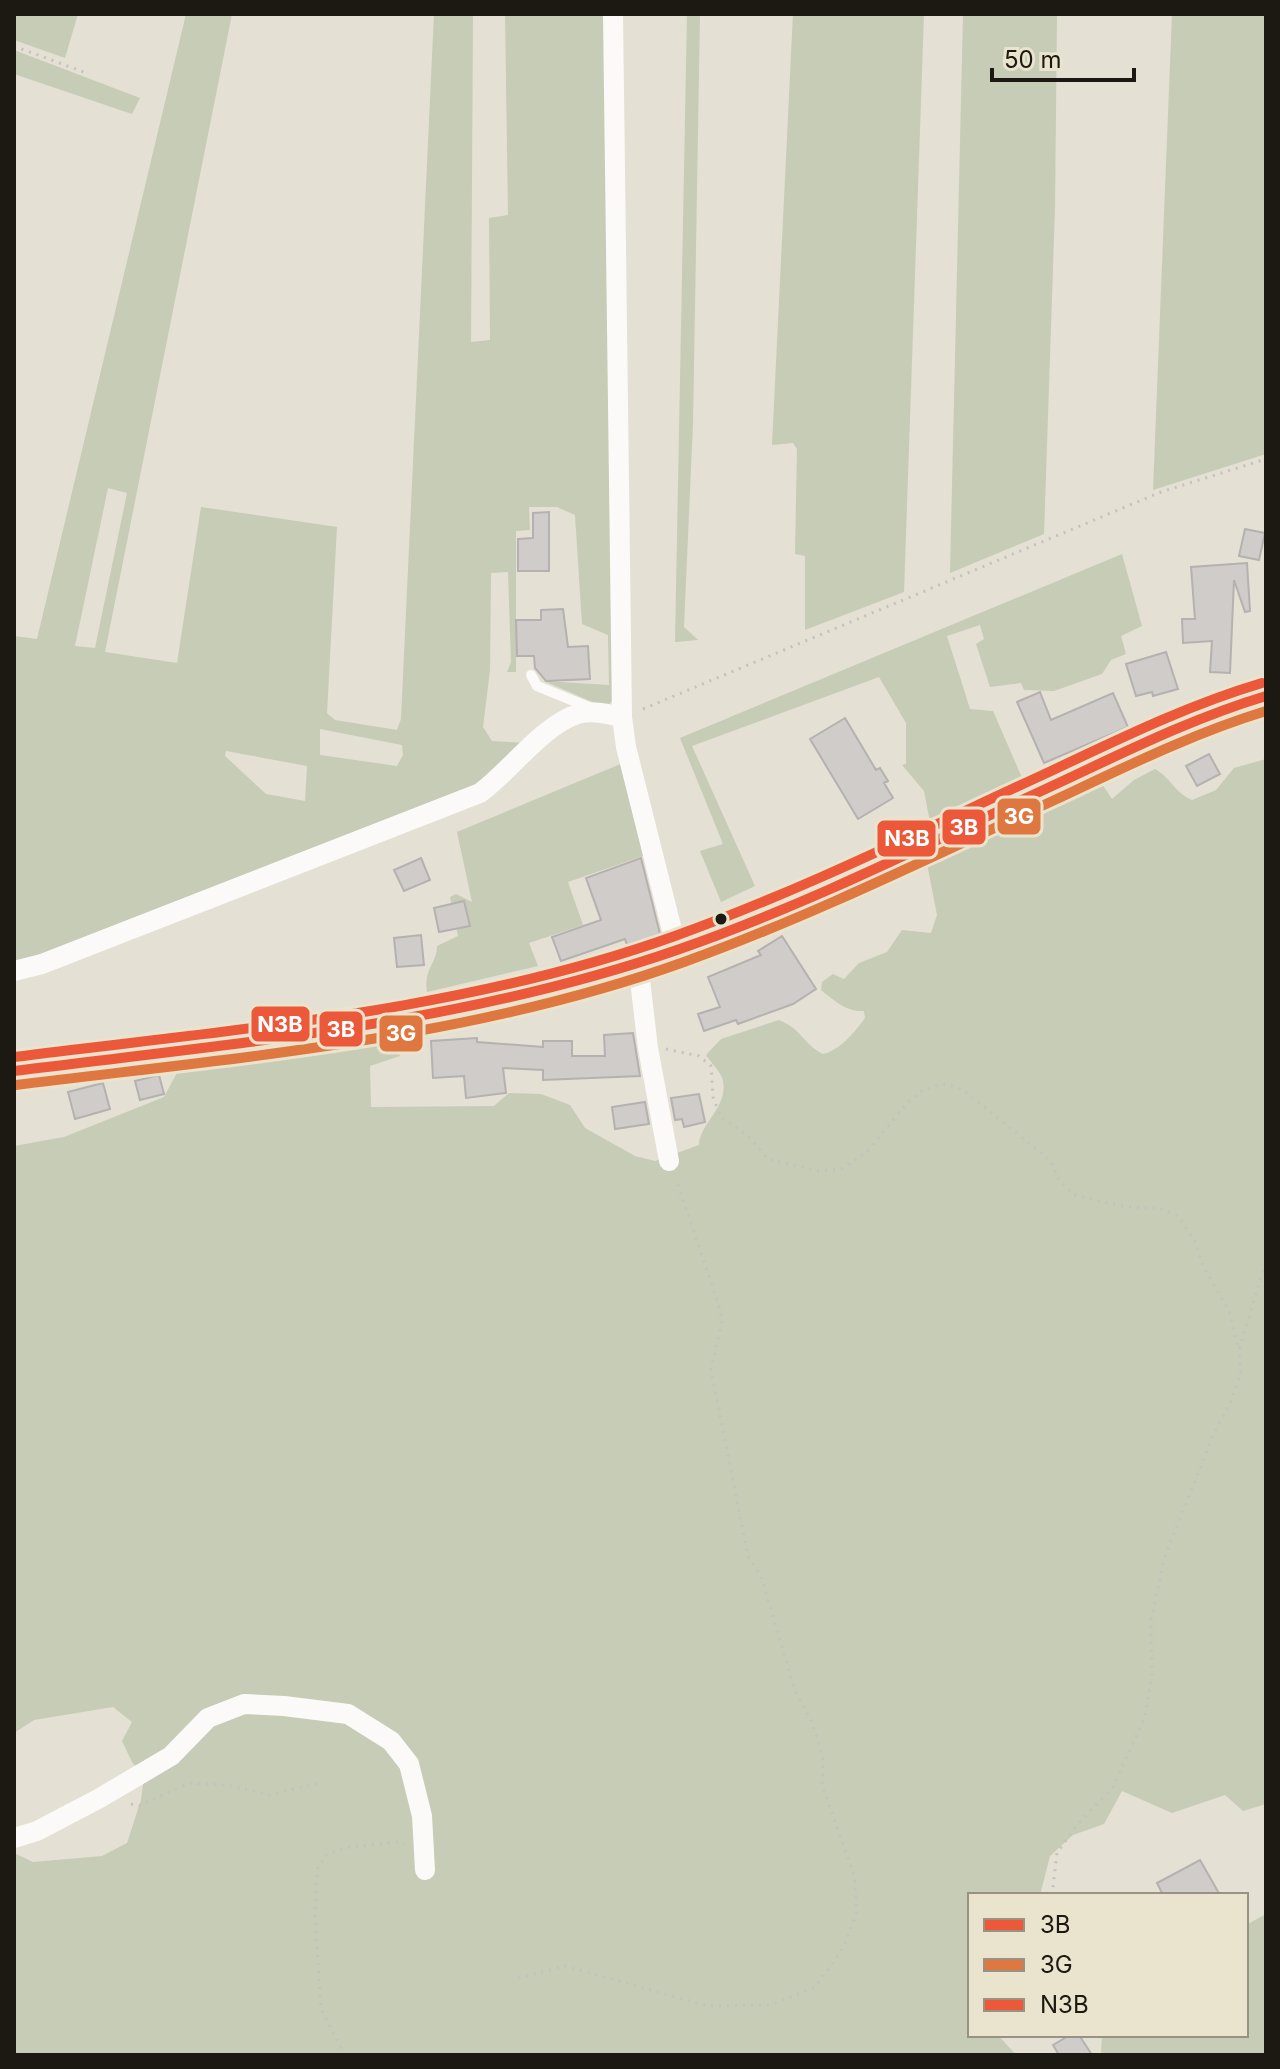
<svg xmlns="http://www.w3.org/2000/svg" width="1280" height="2069" font-family="Inter,sans-serif">
<style>
.green{fill:#c6ccb5;fill-rule:evenodd}
.building{fill:#cfccca;stroke:#b5b1b0;stroke-width:2}
.lines{fill:none;stroke-linecap:round;stroke-linejoin:round}
.path{stroke:#c3c2be;stroke-width:3;stroke-dasharray:2 6;stroke-linecap:butt}
.service{stroke:#fbfaf8;stroke-width:10}
.minor{stroke:#fbfaf8;stroke-width:20}
.primary{stroke:#cbc2bf;stroke-width:32}
.bus-1-casing{stroke:#eae3cd;stroke-width:16}
.bus-2-casing{stroke:#eae3cd;stroke-width:16}
.bus-3-casing{stroke:#eae3cd;stroke-width:16}
.bus-1{stroke:#ec593a;stroke-width:10}
.bus-2{stroke:#df7840;stroke-width:10}
.bus-3{stroke:#ec593a;stroke-width:10}
.bus-dot{fill:#1b1911;stroke:#eae3cd;stroke-width:3}
.line-badge{stroke:#eae3cd;stroke-width:3}
.badge-label{font-size:22px;text-anchor:middle;font-weight:bold;fill:#fff}
</style>
<rect width="100%" height="100%" fill="#e4e0d3"/>
<path class="green" d="M14 14H78L65 58 14 40Z
M186 14H232L105 652 177 663 201 507 337 527 327 713 335 720 397 730 401 719 434 14H473L471 342 490 340 489 218 508 215 505 14H606L614 699 609 704H597L544 681 609 685 608 635 582 624 575 515 557 507H529L530 530 516 531V672H507L511 662 508 572 491 573 490 670 483 727 492 741 525 743 476 785 14 964V636L37 639ZM108 488 127 493 95 648 75 646ZM320 729 402 745 403 755 397 766 320 755ZM226 751 307 766 305 801 266 794 225 756Z
M687 14H700L693 423 684 627 698 640 675 642Z
M793 14H924L904 592 805 630V556L795 554 797 449 793 443 772 445Z
M963 14H1057L1055 208 1044 534 950 573Z
M1172 14H1266V454L1153 490Z
M14 50 140 98 132 114 14 74Z
M1122 554 1142 626 1121 636 1126 654 1111 660 1102 674 1054 691 1024 690 1021 683 990 687 976 644 984 639 980 625 947 636 970 709 993 711 1023 780 930 822 924 791 902 765 906 764V723L879 677 692 746 755 886 721 902 700 851 723 844 680 738Z
M1266 759V1804L1243 1811 1225 1795 1172 1813 1122 1791 1104 1824 1073 1835 1050 1856 1040 1895H970V2035H998L1016 2055H14V1853L33 1862 102 1856 127 1843 141 1800 144 1776 132 1762 122 1741 132 1722 113 1707 34 1720 14 1733V1146L64 1137 164 1097 178 1071 394 1039 400 1056 370 1066 371 1107 494 1106 509 1093 541 1094 570 1105 585 1128 635 1156 655 1161 699 1145C700 1122 728 1108 723 1081 722 1073 711 1063 706 1055L721 1039 779 1020C803 1030 802 1043 823 1054 839 1051 855 1032 865 1018L864 1011C846 1012 835 1001 821 990L822 982 833 974 844 979 859 963 887 952 902 930 931 933 937 915 927 864 1100 781 1112 799 1134 780 1155 769C1171 778 1175 793 1192 800L1216 790 1234 768Z
M623 763 649 854 568 882 583 925 529 943 538 966 427 992C423 969 437 964 437 946L458 936 450 897 456 894 472 902 457 832Z
M1266 1914V2055H1101L1102 2035H1246V1925Z"/>
<path class="building" d="M549 512V571H518V539L533 538V513Z
M1245 529 1265 533 1259 560 1239 556Z
M1247 563 1250 611 1245 612 1234 580 1230 673 1210 672 1212 641 1183 643 1182 619H1195L1191 567Z
M563 609 568 647 588 646 590 679 546 681 535 668 534 656H517L516 620H541V610Z
M1166 652 1178 689 1153 696 1152 692 1136 696 1126 664Z
M1040 692 1051 720 1113 693 1128 727 1044 763 1017 702Z
M845 718 876 770 880 768 888 781 884 783 893 798 858 819 810 739Z
M1209 754 1220 774 1197 786 1186 766Z
M421 858 430 880 404 891 394 870Z
M641 858 660 934 627 945 625 939 561 961 552 937 601 920 586 878Z
M464 901 470 926 439 932 434 908Z
M421 935 424 965 397 967 394 938Z
M782 936 816 989 793 1004 738 1024 736 1020 704 1031 698 1014 720 1007 708 977 761 955 758 951Z
M633 1033 640 1076 543 1080V1070L503 1068 506 1093 466 1098 464 1076 433 1078 431 1041 477 1038V1042L543 1047V1041H572V1056H605L604 1035Z
M159 1075 164 1094 140 1100 135 1081Z
M103 1083 110 1109 75 1119 68 1092Z
M699 1094 705 1122 684 1127 682 1119 675 1120 671 1098Z
M645 1102 649 1124 615 1129 612 1107Z
M1200 1860 1220 1895H1163L1157 1883Z
M1070 2035H1079L1092 2055H1059L1053 2045Z"/>
<g class="lines">
<path class="path" d="M14 46 89 74
M643 709 1161 492 1266 459
M666 1049 699 1056 711 1066 713 1097 721 1117 747 1135 768 1159 819 1171 841 1169 867 1152 907 1103 923 1090 943 1084 962 1089 1051 1161 1059 1180 1074 1195 1126 1207 1159 1208 1178 1216 1196 1243 1202 1264 1229 1311 1239 1350
M131 1804 139 1806 189 1783 227 1785 270 1795 319 1783
M1052 1895 1057 1853 1076 1826 1113 1787 1145 1717 1152 1675 1151 1620 1165 1556 1214 1433 1230 1404 1241 1373 1239 1350 1266 1260
M518 1978 565 1966 708 2006 770 2005 815 1987 844 1947 857 1912 854 1875 822 1785 823 1759 813 1724 795 1691 761 1576 748 1556 711 1370 722 1321 720 1309 676 1179
M345 2055 321 2009 315 1917 317 1870 326 1855 343 1848 396 1842 404 1845"/>
<path class="service" d="M531 675 537 686 591 708"/>
<path class="minor" d="M613 14 622 717 626 747 677 950
M638 963 648 1048 669 1161
M14 971 42 964 480 793C509 772 544 724 578 714 592 710 608 714 622 717
M14 1838 37 1831 100 1798 171 1756 208 1718 244 1704 284 1706 348 1714 391 1741 409 1764 422 1816 425 1870"/>
<path class="primary" d="M14 1071C236 1042 464 1026 677 950 812 901 940 837 1071 777 1135 748 1198 715 1266 696"/>
<defs>
<path id="bus-1" d="M14 1071C237 1043 463 1024 677 950 810 904 937 839 1065 780 1131 749 1196 717 1266 696"/>
<path id="bus-2" d="M16 1085C240 1057 470 1039 684 962 812 916 935 855 1059 798 1127 766 1194 733 1266 711"/>
<path id="bus-3" d="M14 1057C235 1029 463 1012 675 936 803 890 925 829 1049 772 1119 739 1188 705 1262 683"/>
</defs>
<use href="#bus-1" class="bus-1-casing"/>
<use href="#bus-2" class="bus-2-casing"/>
<use href="#bus-3" class="bus-3-casing"/>
<use href="#bus-1" class="bus-1"/>
<use href="#bus-2" class="bus-2"/>
<use href="#bus-3" class="bus-3"/>
</g>
<circle class="bus-dot" cx="721" cy="919" r="7"/>
<g class="line-badge">
<rect x="996" y="797" width="46" height="39" rx="8" fill="#df7840"/>
<rect x="941" y="808" width="46" height="38" rx="8" fill="#ec593a"/>
<rect x="876" y="819" width="61" height="39" rx="8" fill="#ec593a"/>
<rect x="250" y="1005" width="61" height="38" rx="8" fill="#ec593a"/>
<rect x="318" y="1010" width="46" height="38" rx="8" fill="#ec593a"/>
<rect x="378" y="1014" width="46" height="39" rx="8" fill="#df7840"/>
</g>
<g class="badge-label">
<text x="1019" y="824">3G</text>
<text x="964" y="835">3B</text>
<text x="907" y="846">N3B</text>
<text x="280" y="1032">N3B</text>
<text x="341" y="1037">3B</text>
<text x="401" y="1041">3G</text>
</g>
<rect width="1280" height="2069" fill="none" stroke="#1b1911" stroke-width="32"/>
<rect x="968" y="1893" width="280" height="144" fill="#eae3cd" stroke="#979282" stroke-width="2"/>
<rect x="984" y="1919" width="40" height="12" fill="#ec593a" stroke="#979282" stroke-width="2"/>
<text x="1040" y="1933" font-size="24" fill="#1b1911">3B</text>
<rect x="984" y="1959" width="40" height="12" fill="#df7840" stroke="#979282" stroke-width="2"/>
<text x="1040" y="1973" font-size="24" fill="#1b1911">3G</text>
<rect x="984" y="1999" width="40" height="12" fill="#ec593a" stroke="#979282" stroke-width="2"/>
<text x="1040" y="2013" font-size="24" fill="#1b1911">N3B</text>
<path d="M992 68v12h142v-12" fill="none" stroke="#1b1911" stroke-width="4"/>
<text x="1004" y="68" font-size="24" fill="#1b1911" stroke="#eae3cd" stroke-width="6" paint-order="stroke">50 m</text>
</svg>
